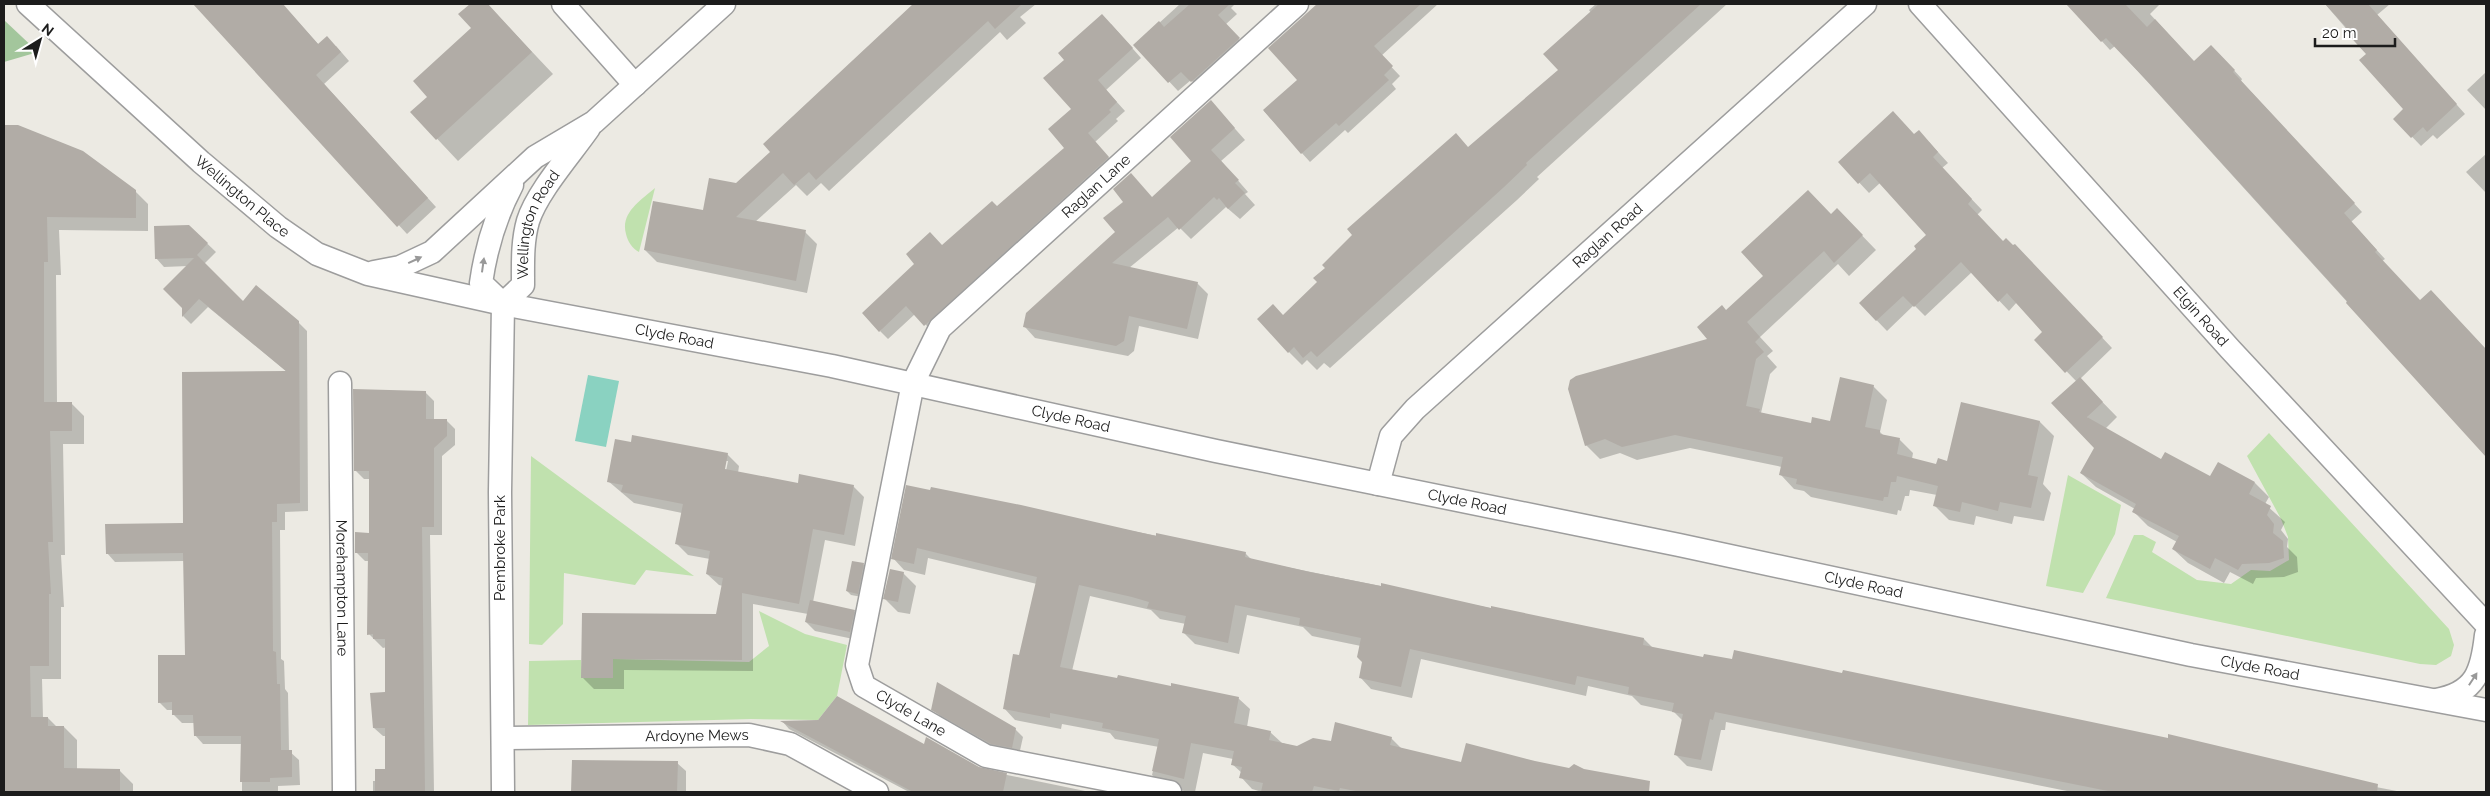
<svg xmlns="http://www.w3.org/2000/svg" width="2490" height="796" font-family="Raleway,sans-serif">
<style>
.grass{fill:#c0e1ae}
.forest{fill:#a3c69c}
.pitch{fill:#8ad2c1}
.shadow{fill:#0003;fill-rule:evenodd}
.building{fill:#b1aca6}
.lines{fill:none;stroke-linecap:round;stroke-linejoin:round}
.minor-casing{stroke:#9d9d9d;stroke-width:25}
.minor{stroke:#fff;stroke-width:22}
.oneway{fill:#999}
.labels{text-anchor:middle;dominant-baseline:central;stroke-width:4.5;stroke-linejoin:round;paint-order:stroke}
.street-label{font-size:15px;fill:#1c1c1c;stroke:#fff}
</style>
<rect width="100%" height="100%" fill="#eceae3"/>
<path class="grass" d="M655 188 639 252C632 248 628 242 626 234 620 213 641 200 655 188Z
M2269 433 2449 629 2454 645 2451 656 2436 665 2420 664 2106 598 2134 535H2143L2156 542 2152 552 2197 580 2231 584 2251 570 2270 571 2289 560 2288 537 2281 519 2247 456Z
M531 456 694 576 646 570 635 585 564 573 563 624 542 645 529 644Z
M2068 475 2121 505 2115 534 2083 593 2046 586Z
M759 611 805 634 847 645 837 696 818 720 751 719 528 725 529 661 581 660 582 678H613V659L749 662 769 646Z"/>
<path class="forest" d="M4 20 38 52 4 62Z"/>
<path class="pitch" d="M588 375 619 381 606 447 575 441Z"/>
<path class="shadow" d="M194 4H282L319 45 336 46 349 61 324 84 436 207 407 234Z
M472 4H487L553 74 458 161 412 112 428 97 473 28 460 14Z
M916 4H1036L1020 17 1026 23 1007 40 1000 32 829 191 821 183 807 196 796 185 755 222 805 232 817 244 807 293 657 262 645 250 704 212 736 185 772 152 765 144Z
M1180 4H1235L1231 8 1237 14 1225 25 1247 48 1201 90 1191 80 1178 91 1135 45Z
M1318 4H1438L1381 56 1400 76 1392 84 1396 89 1348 133 1345 130 1310 162 1264 111 1298 80 1270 48Z
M1596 4H1727L1537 177 1539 179 1517 200 1330 368 1324 363 1317 370 1307 360 1302 365 1289 352 1284 316 1559 70 1591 13 1589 10Z
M2068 4H2160L2150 14 2194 62 2220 55 2242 79 2241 81 2362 212 2351 222 2385 259 2382 261 2420 301 2440 300 2486 351V455L2115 46 2110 50Z
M2325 4H2390L2377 15 2465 114 2437 139 2433 135 2421 146 2395 119 2405 109 2368 54Z
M1111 24 1141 58 1106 90 1125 111 1116 119 1118 121 1095 142 1116 166 934 333 915 314 888 339 880 331 943 247 997 207 1066 149 1072 109Z
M2485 73 2486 75V110L2467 90Z
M1221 113 1245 140 1221 161 1248 192 1245 194 1255 205 1240 219 1226 207 1191 239 1179 227 1129 268 1197 283 1208 294 1198 339 1139 326 1134 351 1128 356 1035 338 1025 327 1152 198 1193 161Z
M18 126 135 191 148 204V231L59 230 61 275H56L57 403H71L84 416V444H63L65 555H61L64 607H61V679H42L43 718H48L57 727H64L77 740V770L120 771 133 784V792H4V127Z
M1915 136 1929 142 1948 163 1942 168 1982 210 1977 215 2003 242 2025 256 2112 348 2080 379 2117 417 2105 429 2161 460 2211 478 2255 483 2269 497 2265 504 2285 522 2281 530 2288 539 2287 547 2297 557 2298 572 2284 577 2256 578 2253 584 2230 572 2224 583 2188 563 2173 549 2177 542 2148 526 2134 512 2135 509 2096 487 2081 473 2096 447 2077 382 2036 340 2044 332 2017 302 2009 311 1972 272 1925 316 1914 305 1887 331 1860 303 1918 249 1928 235 1880 183 1869 193 1840 162Z
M2486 154V193L2466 172Z
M1831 216 1851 224 1876 250 1849 276 1838 264 1760 337 1773 351 1767 356 1777 367 1770 374 1761 413 1812 425 1831 422 1873 386 1887 400 1880 432 1884 436 1899 439 1913 453 1912 459 1937 466 1948 463 1962 404 2040 422 2054 436 2043 484 2051 493 2044 521 2014 516 2012 524 1976 516 1974 525 1949 520 1935 506 1937 495 1910 490 1909 496H1905L1901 511 1898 510 1897 515 1811 497 1804 491 1794 489 1781 475 1782 467 1690 448 1637 460 1620 453 1600 459 1586 445 1710 340 1726 312Z
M189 226 216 252 204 264 243 302 298 322 307 331 308 511 285 512V530H280L281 659 284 661 285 689 288 693 289 751 299 760 300 785 278 786V792H242V744H203L195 735V723H182L173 714V710H167L159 702 186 657 184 561 115 562 107 553 185 524 287 372 208 307 191 324 183 316 188 266 164 267 156 258Z
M425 392 434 401V421H447L455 429V445L442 456V535H430L434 792H373V781H376L387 771V736H383L374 728 387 694V647L383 648 369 634 370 561H365L356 552 370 534V479H364L355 470Z
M727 454 739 466 738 473 799 485 853 486 864 497 855 546 825 540 813 602 854 611 863 620 858 640 815 631 806 622 808 614 753 604V671L624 670V689H594L583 678V614L717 615 723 586 719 585 707 574 710 559 688 555 676 543 682 513 634 503 608 481ZM725 461H728L725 476Z
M907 487 1245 553 1252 560 1644 639 1653 648 2402 792H2072L1726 722 1725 730H1721L1712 771 1687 766 1675 754 1683 721 1674 712 1641 705 1632 696 1588 686 1586 696 1421 659 1412 698 1371 689 1360 677 1363 662 1361 646 1312 636 1303 627 1247 615 1239 654 1195 644 1184 633 1186 624 1160 619 1151 610 1090 596 1072 671 1118 680 1238 698 1250 709 1247 727 1270 732 1282 743 1297 747 1391 738 1402 749 1462 763 1634 789V792H1262L1252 789 1241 777 1242 773 1232 764 1233 759 1203 753 1195 792H1188L1164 786 1152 775 1159 747 1115 739 1110 733 1062 724 1061 729 1015 720 1004 708 1020 656 1037 584 928 558 925 575 904 570 893 558Z
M863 564 867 568 862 597 851 595 847 591Z
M903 573 916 586 910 614 898 612 885 599Z
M933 709 1015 729 1023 737 1019 755 1000 751 941 717Z
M783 722 925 746 983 770 1090 792H909L789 729Z
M574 761 677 763 686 771V792H573Z"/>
<path class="building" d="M193 4H283L318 44 327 36 341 52 316 75 428 198 397 227Z
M470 4H488L532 52 436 140 410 112 427 97 413 81 471 28 458 14Z
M913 4H1022L995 29 988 21 816 180 809 172 794 185 783 173 736 217 806 230 796 281 644 250 653 201 703 210 709 178 736 183 770 152 763 144Z
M1190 4H1230L1218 15 1240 38 1191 82 1181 72 1168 83 1133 45 1159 21 1164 27Z
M1317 4H1421L1374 46 1393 66 1384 75 1389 80 1339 126 1336 123 1301 154 1263 110 1297 80 1268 48Z
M1599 4H1701L1526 163 1527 165 1504 187 1317 357 1311 351 1303 358 1294 347 1288 353 1257 319 1273 304 1283 315 1317 282 1313 278 1325 268 1322 265 1352 235 1347 229 1456 133 1468 147 1558 70 1543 54Z
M2066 4H2125L2147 27 2155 19 2194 61 2211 45 2235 70 2233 72 2355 203 2344 213 2377 250 2375 252 2420 300 2431 290 2486 349V457L2346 303 2347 301 2149 83 2106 38 2101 42Z
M2325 4H2368L2457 104 2427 132 2423 127 2411 138 2393 119 2403 109 2359 60 2366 54 2344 30 2346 27Z
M1102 14 1133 48 1098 80 1117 102 1109 110 1111 112 1088 133 1109 157 924 326 906 306 879 332 862 313 914 264 906 254 930 232 942 245 992 201 997 206 1064 148 1048 129 1071 109 1043 78 1064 60 1058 53Z
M1211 100 1235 128 1211 150 1239 180 1235 183 1245 193 1228 209 1219 198 1217 200 1214 197 1179 230 1168 217 1112 263 1198 282 1187 329 1129 316 1124 341 1116 346 1023 327 1026 313 1115 232 1103 218 1123 202 1113 189 1131 173 1152 197 1191 161 1170 137Z
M1893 111 1914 134 1919 130 1938 152 1933 157 1972 199 1968 204 2003 241 2006 238 2013 245 2015 244 2103 337 2065 373 2034 340 2042 332 2007 293 1998 302 1961 262 1914 307 1903 296 1876 321 1859 303 1916 249 1914 246 1926 235 1870 173 1858 184 1838 162Z
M4 125H18L83 151 136 190V218L47 217 48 262H44V402H72V431H50L53 542H48L51 594H49V666H30L31 717H48V726H64V768L120 769V792H4Z
M1808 190 1831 214 1837 208 1863 235 1834 263 1824 251 1747 322 1760 337 1755 342 1764 352 1756 359 1746 406 1760 409 1759 412 1811 423 1812 417 1830 421 1840 377 1874 385 1865 427 1880 430V434L1900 438 1897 454 1936 464 1938 458 1947 461 1961 402 2040 421 2028 475 2038 477 2031 508 2000 502 1998 511 1962 502 1960 512 1933 506 1938 486 1897 476 1896 482H1891L1888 497H1884L1883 501 1820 489 1796 484 1797 479 1779 475 1783 457 1675 435 1622 447 1605 439 1585 446 1568 389 1570 380 1576 376 1707 339 1697 327 1722 305 1726 310 1763 276 1741 252Z
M189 225 208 243 197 255 243 301 256 285 299 321 300 503 277 504V522H272L273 651 276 652 277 684H280L281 750H292V777L270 778V782H240L241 736H194L193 715H172V702L158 703V655H185L183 553 106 554 105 524 183 523 182 372 286 371 199 299 182 317V308L163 289 194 258 155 259 154 226Z
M2080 377 2103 402 2087 417 2161 459 2165 452 2210 476 2218 462 2255 482 2249 494 2271 506 2267 515 2274 524 2273 533 2283 541 2284 558 2269 563 2242 564 2238 570 2215 558 2210 569 2172 549 2179 536 2132 512 2136 504 2080 473 2094 448 2051 403Z
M353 389 426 391V419H447V436L434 448V527H422L425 792H375V769H385V728H373L370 693 385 692V639H373V634L367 635 368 553H355V532L369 533V471H354Z
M632 435 728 453 725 469 798 483 799 474 854 485 844 535 813 529 799 604 742 593V660L613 659V678H581L582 613 716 614 723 578 706 574 710 551 675 544 683 504 621 492 623 485 607 482 615 439 631 442Z
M906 485 930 490 931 487 1021 505 1156 536V533L1246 552 1245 557 1310 572 1381 586V583L1491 608V606L1644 638 1643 645 1703 657 1704 654 1732 659 1734 650 1842 673 1843 670 2168 738V734L2378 784 2377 792H2113L1715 712 1713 720 1710 719 1701 760 1674 755 1683 714 1672 712 1674 703 1628 694 1629 687 1577 676 1575 685 1410 649 1401 687 1359 678 1362 662 1357 657 1361 638 1299 625 1300 618 1235 605 1228 643 1182 633 1186 616 1147 608 1149 602 1132 597 1079 585 1060 667 1117 678 1118 675 1171 686V683L1239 697 1234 723 1271 731 1269 740 1297 746 1313 738 1331 741 1335 722 1392 737 1390 745 1461 762 1466 743 1535 761 1569 768 1574 764 1584 769 1650 781 1649 792H1361L1340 788 1339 791 1314 786 1312 792H1261L1263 783 1239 778 1242 767 1231 765 1234 751 1191 743 1184 779 1152 771 1159 739 1102 728 1103 723 1050 713V718L1003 709 1013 654 1019 655 1037 577 917 548 914 564 891 559Z
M852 561 864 563 858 594 846 591Z
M890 569 904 572 898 602 883 599Z
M810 600 855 610 850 632 805 622Z
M937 682 1016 728 1012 748 991 744 931 710Z
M837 696 924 744 926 737 979 767 1007 773 1003 792H913L780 721 818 720Z
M572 760 678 761 677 792H571Z"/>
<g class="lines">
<defs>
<g id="minor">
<path id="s1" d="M28 4 201 162 278 227 317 254 368 274 503 304 832 366 1216 451 1679 545 2191 655 2486 710"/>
<path d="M563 4 635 85"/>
<path id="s2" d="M1920 4 2230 349 2486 624"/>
<path d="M374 272 400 267 432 252 535 157 594 122 724 4"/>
<path d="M502 303 481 283C486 248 495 217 512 185"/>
<path id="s3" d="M503 304 523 285C523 264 522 242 528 221 537 192 571 154 589 128"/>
<path id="s4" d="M340 383 344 792"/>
<path id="s5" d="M1378 484 1391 436 1415 409 1865 4"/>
<path d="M2436 700C2476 693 2482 671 2486 635"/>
<path id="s6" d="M503 738 749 735 790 744 877 792"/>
<path d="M503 792 500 492 503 304"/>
<path id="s7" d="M1170 792 986 756 864 686 857 665 913 383 940 328 1297 4"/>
</g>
</defs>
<use href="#minor" class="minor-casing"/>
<use href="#minor" class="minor"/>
</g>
<defs><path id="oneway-solid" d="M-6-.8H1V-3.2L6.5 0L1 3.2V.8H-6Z" transform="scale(1.25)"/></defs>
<g class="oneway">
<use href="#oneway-solid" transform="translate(415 260) rotate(-25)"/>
<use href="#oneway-solid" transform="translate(483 265) rotate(-82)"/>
<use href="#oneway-solid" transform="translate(2473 679) rotate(-57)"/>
</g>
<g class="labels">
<g class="street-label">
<text stroke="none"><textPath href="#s7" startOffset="910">Raglan Lane</textPath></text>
<text stroke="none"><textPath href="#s1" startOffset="288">Wellington Place</textPath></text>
<text stroke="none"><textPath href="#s3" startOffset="91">Wellington Road</textPath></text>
<text stroke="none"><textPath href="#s5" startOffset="345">Raglan Road</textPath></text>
<text stroke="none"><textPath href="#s2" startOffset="420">Elgin Road</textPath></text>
<text stroke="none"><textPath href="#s1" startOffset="750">Clyde Road</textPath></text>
<text stroke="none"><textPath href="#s1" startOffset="1155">Clyde Road</textPath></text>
<text stroke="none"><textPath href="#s1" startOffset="1560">Clyde Road</textPath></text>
<text transform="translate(500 548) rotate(-90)">Pembroke Park</text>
<text stroke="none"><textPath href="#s1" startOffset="1965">Clyde Road</textPath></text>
<text stroke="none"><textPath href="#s4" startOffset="205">Morehampton Lane</textPath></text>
<text stroke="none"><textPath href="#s1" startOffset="2370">Clyde Road</textPath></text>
<text transform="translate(911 713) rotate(30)">Clyde Lane</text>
<text stroke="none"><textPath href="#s6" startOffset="194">Ardoyne Mews</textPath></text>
</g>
</g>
<rect width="2490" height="796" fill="none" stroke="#1c1c1c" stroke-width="10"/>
<g transform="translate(40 40) rotate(37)" stroke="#ffffff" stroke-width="4" paint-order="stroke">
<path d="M0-4L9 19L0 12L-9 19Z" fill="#1c1c1c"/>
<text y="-8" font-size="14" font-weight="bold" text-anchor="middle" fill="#1c1c1c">N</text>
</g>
<path d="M2315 38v8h80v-8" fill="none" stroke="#1c1c1c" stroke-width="2.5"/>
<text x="2322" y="38" font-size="15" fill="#1c1c1c" stroke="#ffffff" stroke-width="4" paint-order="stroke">20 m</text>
</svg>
